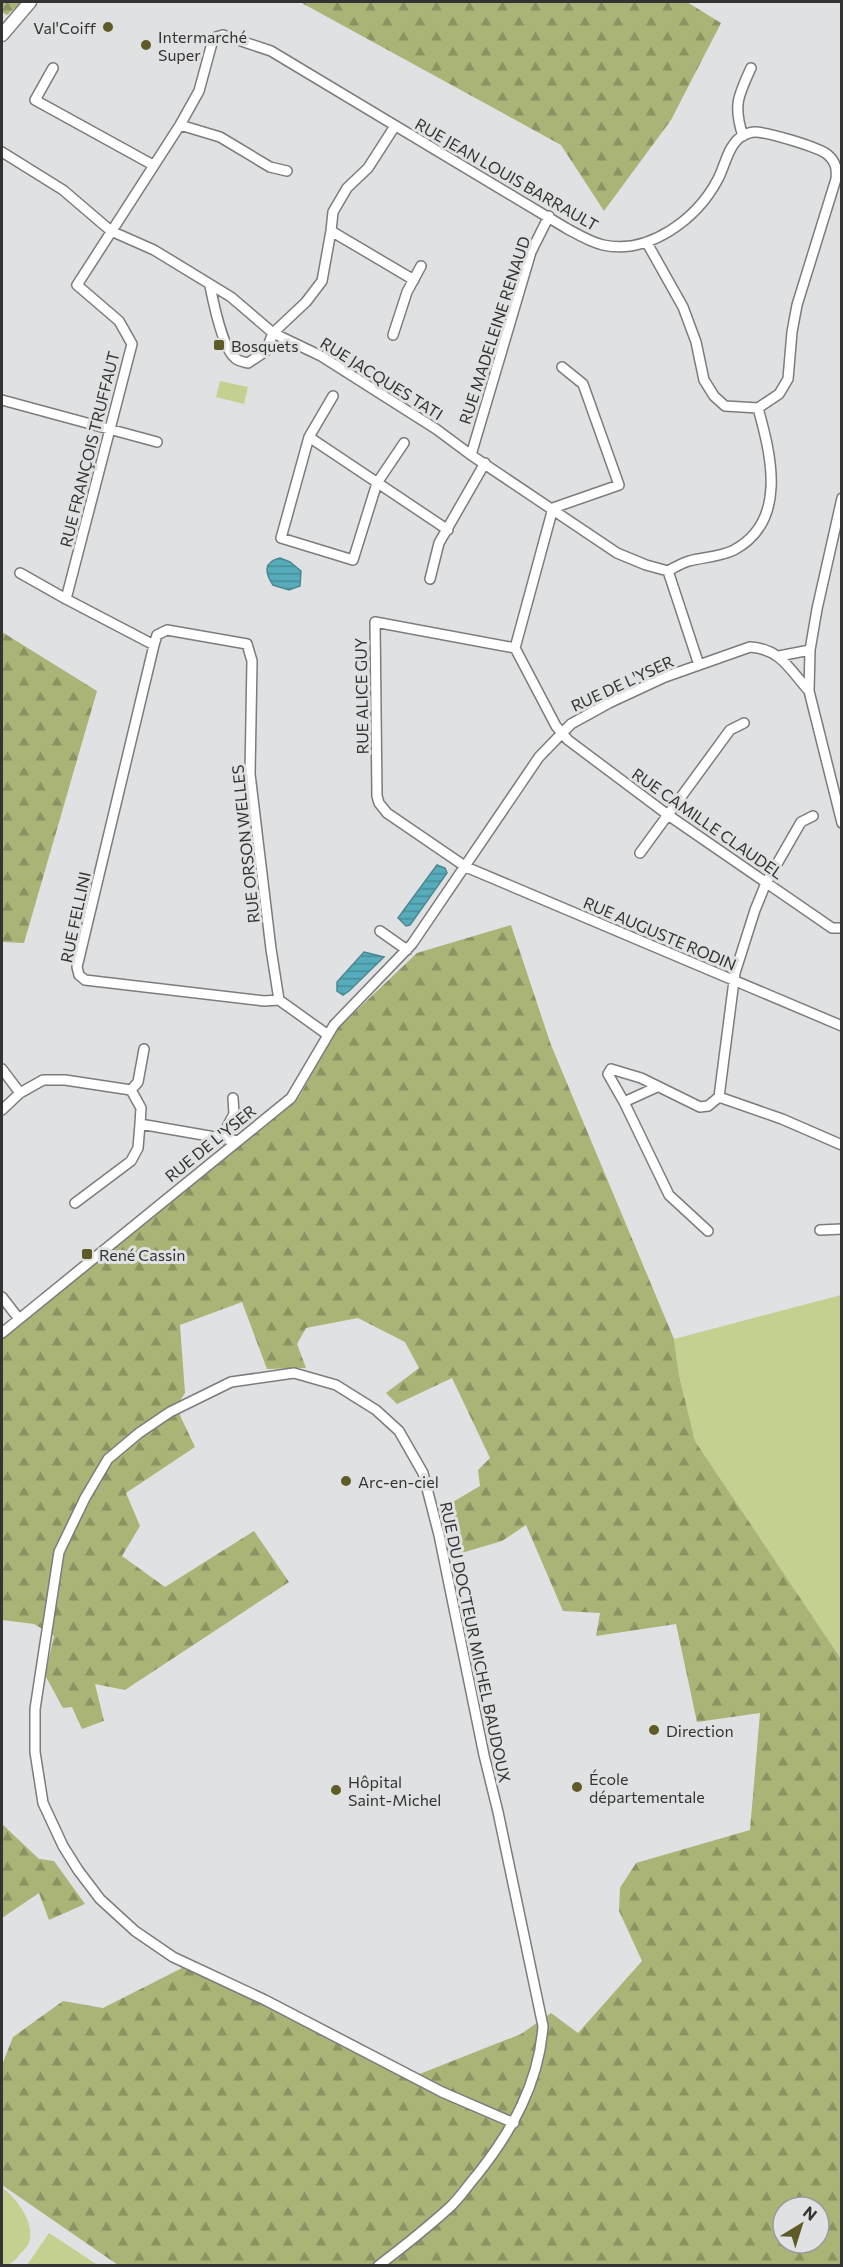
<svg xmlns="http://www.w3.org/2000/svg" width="843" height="2267" font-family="Commissioner,sans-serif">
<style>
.green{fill:#c4d090}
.forest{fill:url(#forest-firs);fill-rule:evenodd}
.water{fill:url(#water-rules);stroke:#4c8892;stroke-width:1.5}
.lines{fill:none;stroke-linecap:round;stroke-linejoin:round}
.minor-casing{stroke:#7c7c7d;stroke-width:12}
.tertiary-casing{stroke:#7c7c7d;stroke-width:15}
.minor{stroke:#fff;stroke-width:9}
.tertiary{stroke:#fff;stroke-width:12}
.poi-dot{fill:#5f5b28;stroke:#e0e1e2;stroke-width:2}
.labels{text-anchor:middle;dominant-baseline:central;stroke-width:6;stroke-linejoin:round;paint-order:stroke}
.poi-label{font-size:16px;fill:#333;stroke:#e0e1e2;text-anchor:start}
.street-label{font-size:16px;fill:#333;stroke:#e0e1e2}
</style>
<defs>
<pattern id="forest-firs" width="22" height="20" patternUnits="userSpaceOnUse" patternTransform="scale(1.5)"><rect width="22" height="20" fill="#a9b476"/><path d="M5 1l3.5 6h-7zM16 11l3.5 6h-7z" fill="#8a9361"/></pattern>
<pattern id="water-rules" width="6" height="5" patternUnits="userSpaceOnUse" patternTransform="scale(1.5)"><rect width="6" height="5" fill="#56acba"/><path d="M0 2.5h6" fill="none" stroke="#488d98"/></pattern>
</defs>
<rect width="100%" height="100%" fill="#e0e1e2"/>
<path class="green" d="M220 381 248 387 244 404 216 397Z
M841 1295V1659L695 1441 679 1375 674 1339Z
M2 2187C16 2198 36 2223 29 2243 28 2246 23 2251 20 2254 15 2261 10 2266 2 2265Z
M49 2233 96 2264 95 2265H27Z"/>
<path class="forest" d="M2 2H22L7 15 2 12Z
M300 2H687L721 23 671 120 604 211 561 145Z
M2 632 97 691 24 943 2 942Z
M511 925 551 1045 674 1339 679 1375 695 1441 841 1659V2265H118L2 2185V2065L13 2037 63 2001 103 2008 184 1967 417 2075 521 2034 551 2013 578 2033 642 1961 619 1911 620 1888 636 1863 750 1830 760 1713 697 1722 676 1624 596 1636 600 1613 563 1611 526 1525 502 1541 451 1556 439 1510 480 1486 478 1470 490 1458 452 1378 397 1404 386 1393 419 1368 405 1342 358 1318 306 1328 297 1344 306 1368 267 1369 242 1302 180 1325 185 1393 176 1407 195 1447 126 1493 140 1526 122 1556 165 1587 254 1531 289 1582 125 1690 95 1684 104 1721 82 1729 72 1707 63 1708 45 1675 54 1636 34 1624 2 1620V1335L130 1229 299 1097 337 1029 417 953ZM783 2207H819V2243H783Z
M2 1824 39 1859 54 1861 85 1904 49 1920 39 1893 2 1918Z"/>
<path class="water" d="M280 558 290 562 301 571 300 586 289 590 273 585C265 573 263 562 280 558Z
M437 865 445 868 447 873 415 918 410 925 406 926 398 918Z
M364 952 384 957 349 991 343 995 337 991V982Z"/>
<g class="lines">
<defs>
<path id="minor" d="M53 68 35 100 153 165
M180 125 220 137 270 167 287 171
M743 136C733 106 738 96 751 68
M2 152 63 190 111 231 154 250 231 297 273 333 321 356 436 429 471 455 617 553 646 565 668 571
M331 231 414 280
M647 243 683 307 696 342 704 380 714 396 725 406 758 408
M210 286C213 301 223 349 235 358 238 361 244 362 248 363L266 351 273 333 306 302 322 281 331 231 333 212 347 188 368 168 395 126
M393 335 407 292 421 266
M562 367 583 384 619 485 553 508 515 648 556 726 568 740 668 815 832 928H842
M333 396 309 437 281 538 353 560 377 483 404 443
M2 400 157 442
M309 437 448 530
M471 455 531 252 549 216
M842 498 817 609 810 650 809 691 842 823
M668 571 699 665
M20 573 66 599
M430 579 439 543 485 463
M154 645 66 599 132 344 119 321 77 285 180 125 199 91 212 43 216 37 223 35 271 51 566 228C577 234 590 242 603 245 649 255 697 219 718 179 725 166 728 145 742 136 746 134 750 132 755 132 767 132 819 147 828 155 836 162 837 169 836 179L797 305 792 332 788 379 779 394 758 408C771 455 788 521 734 550 720 557 704 557 689 561 682 563 675 567 668 571
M515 648 375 622 377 796 379 803 387 813 466 867 842 1026
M779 656 810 650
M640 853 730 730 744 723
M380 931 407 950
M279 1000 271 949 250 774 252 661 247 644 167 630 157 635 154 645 77 967 79 975 85 980 264 1001 279 1000 328 1035
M2 1069 20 1093 2 1110
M131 1090 138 1082 144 1049
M20 1093 43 1080H65L131 1090 141 1108 140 1124 238 1141
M719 1097 735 973 755 910 766 883 801 822 813 816
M719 1097 782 1119 842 1145
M624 1102 657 1087
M221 1138 234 1114 233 1098
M75 1203 131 1161 138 1148 140 1124
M820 1230 842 1229
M708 1231 669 1195 624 1102 608 1074 611 1069 641 1078 700 1107 708 1106 719 1097
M2 1297 19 1319
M2 1333 291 1098 334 1025 412 944 539 757 571 724 609 703 665 677 750 647C781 649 790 670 809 691
M378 2266C403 2247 427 2228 450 2207 460 2198 468 2185 477 2175 512 2131 539 2083 543 2026L498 1812 484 1755 439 1535 423 1473 399 1431 376 1410 336 1385 294 1373 231 1382 170 1412 139 1433 108 1459 85 1498 59 1552 35 1709V1752L43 1803 63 1846 78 1870 100 1899 135 1931 173 1957 265 2000 442 2092 514 2123"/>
<path id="tertiary" d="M2 35 30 2"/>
</defs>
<use href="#minor" class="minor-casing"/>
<use href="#tertiary" class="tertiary-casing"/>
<use href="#minor" class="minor"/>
<use href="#tertiary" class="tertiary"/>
</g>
<g class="poi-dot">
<circle cx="108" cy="27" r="6"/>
<circle cx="146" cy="45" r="6"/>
<rect x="213" y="339" width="12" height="12" rx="3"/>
<rect x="81" y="1248" width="12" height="12" rx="3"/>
<circle cx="346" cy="1481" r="6"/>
<circle cx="654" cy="1730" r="6"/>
<circle cx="577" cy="1787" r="6"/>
<circle cx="336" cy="1790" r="6"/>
</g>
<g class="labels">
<g class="poi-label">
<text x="96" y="27" text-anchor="end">Val'Coiff</text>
<text x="158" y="36">Intermarché<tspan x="158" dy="18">Super</tspan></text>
<text x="231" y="345">Bosquets</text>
<text x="99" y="1254">René Cassin</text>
<text x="358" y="1481">Arc-en-ciel</text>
<text x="666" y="1730">Direction</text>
<text x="589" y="1778">École<tspan x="589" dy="18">départementale</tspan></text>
<text x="348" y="1781">Hôpital<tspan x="348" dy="18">Saint-Michel</tspan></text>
</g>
<g class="street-label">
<text transform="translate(507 174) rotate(30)">RUE JEAN LOUIS BARRAULT</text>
<text transform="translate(494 330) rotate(-72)">RUE MADELEINE RENAUD</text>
<text transform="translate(382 378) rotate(32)">RUE JACQUES TATI</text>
<text transform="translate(89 449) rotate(-76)">RUE FRANÇOIS TRUFFAUT</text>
<text transform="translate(622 683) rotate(-25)">RUE DE L'YSER</text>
<text transform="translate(361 696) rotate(-91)">RUE ALICE GUY</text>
<text transform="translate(708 823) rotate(35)">RUE CAMILLE CLAUDEL</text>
<text transform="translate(245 844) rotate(-96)">RUE ORSON WELLES</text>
<text transform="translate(75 917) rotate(-78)">RUE FELLINI</text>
<text transform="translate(660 933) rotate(23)">RUE AUGUSTE RODIN</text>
<text transform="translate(210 1143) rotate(-39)">RUE DE L'YSER</text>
<text transform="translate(476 1642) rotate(78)">RUE DU DOCTEUR MICHEL BAUDOUX</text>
</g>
</g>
<rect width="843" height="2267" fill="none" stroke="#333333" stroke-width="6"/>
<g transform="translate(801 2225) rotate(38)"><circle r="28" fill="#e0e1e2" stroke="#9b9b9c" stroke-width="1.5"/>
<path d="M0-4.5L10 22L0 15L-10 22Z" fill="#5f5b28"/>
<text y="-9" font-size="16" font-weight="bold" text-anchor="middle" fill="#333333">N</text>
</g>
</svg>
